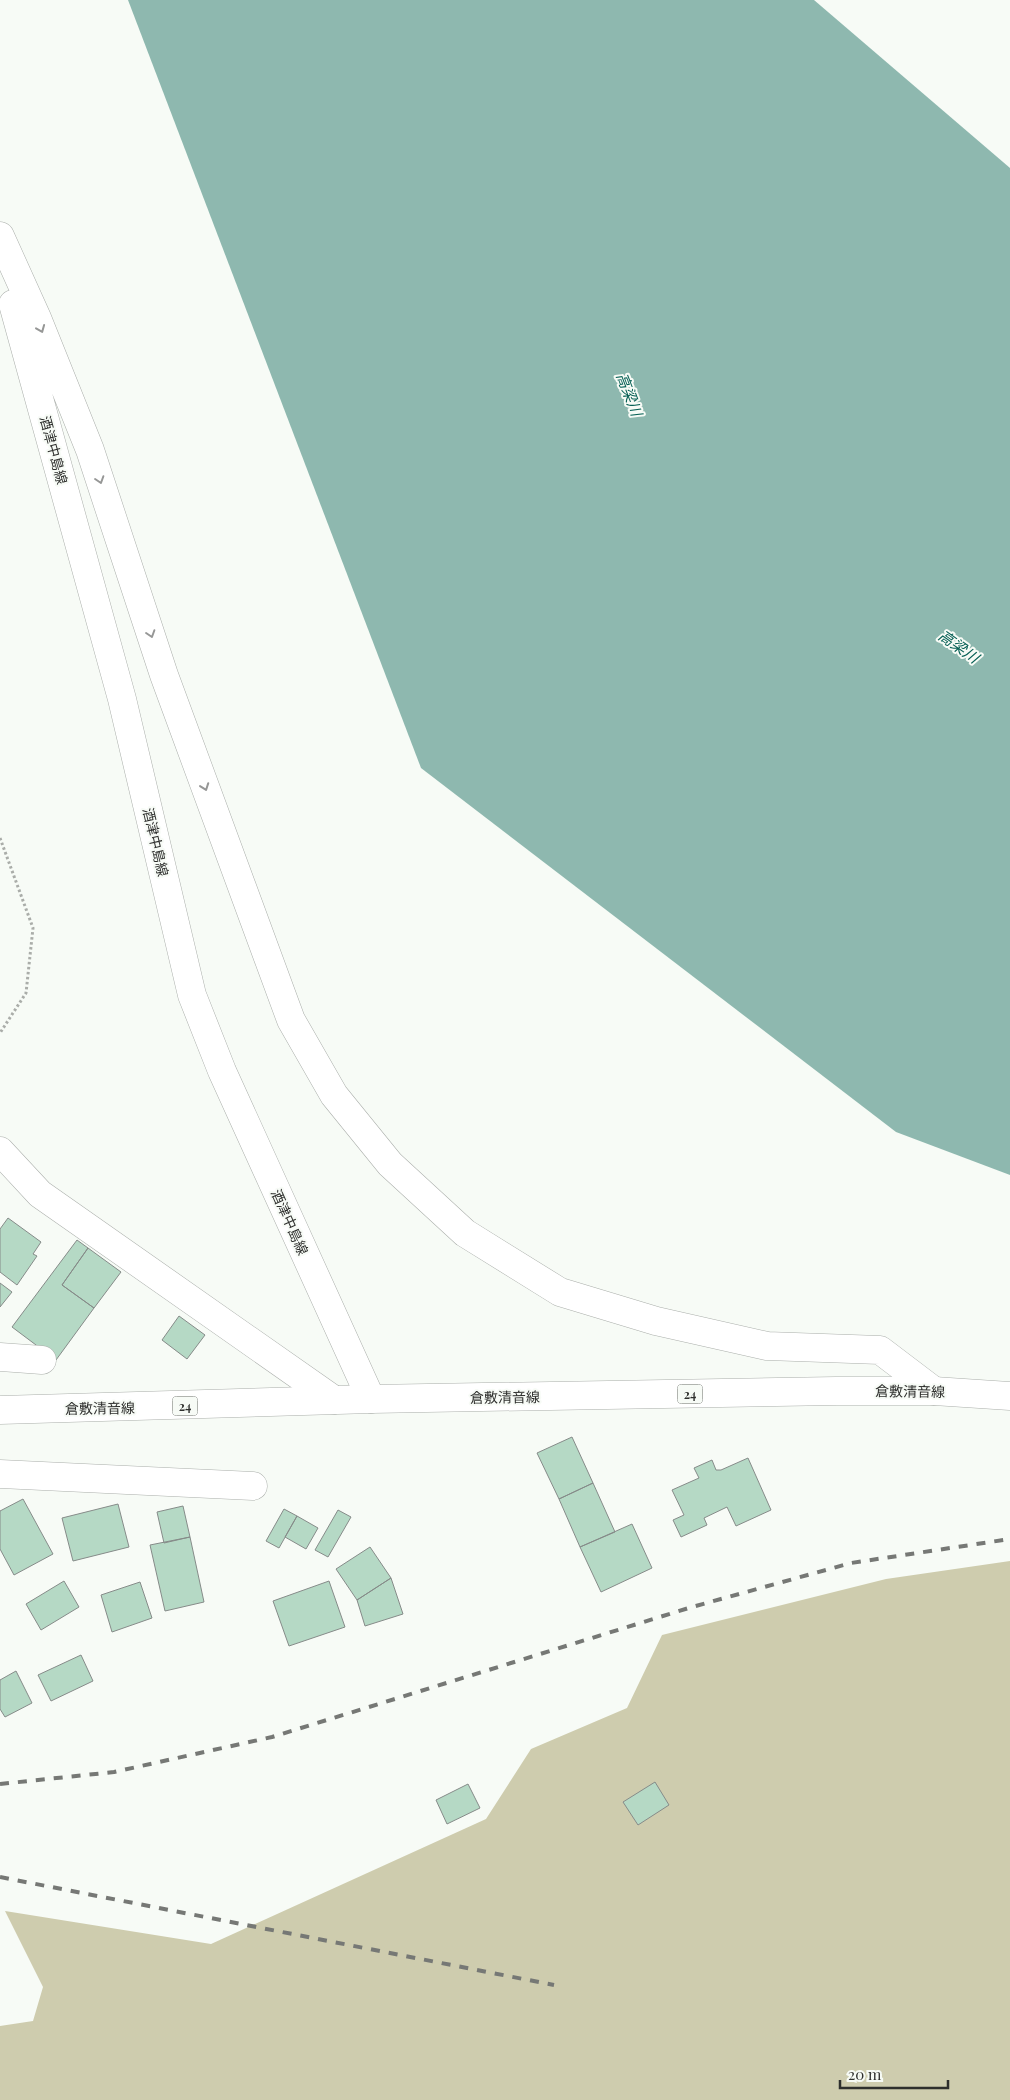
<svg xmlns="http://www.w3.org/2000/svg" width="1010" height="2100" font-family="'Playfair Display','Noto Sans JP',serif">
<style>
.green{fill:#ceccae}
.water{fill:#8eb8af}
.building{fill:#b5d9c5;stroke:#868b89}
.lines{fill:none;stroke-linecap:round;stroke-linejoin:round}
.minor-casing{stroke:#abafab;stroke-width:29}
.secondary-casing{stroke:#abafab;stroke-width:29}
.primary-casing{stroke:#abafab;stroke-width:29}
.path{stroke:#aaada9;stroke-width:3;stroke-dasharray:2.5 2.5;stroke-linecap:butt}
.minor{stroke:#fff;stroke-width:28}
.secondary{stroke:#fff;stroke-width:28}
.primary{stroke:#fff;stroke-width:28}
.rail{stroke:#767875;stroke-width:4;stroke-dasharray:9 9;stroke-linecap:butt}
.oneway{stroke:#969796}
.labels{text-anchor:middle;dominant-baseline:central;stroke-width:4;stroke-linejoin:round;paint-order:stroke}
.shield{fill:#f7fbf6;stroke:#6a6c69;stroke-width:1}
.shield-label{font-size:12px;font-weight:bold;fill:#2e2f2d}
.street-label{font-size:14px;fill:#2e2f2d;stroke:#f7fbf6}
.water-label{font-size:15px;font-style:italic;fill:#076055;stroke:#f7fbf6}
</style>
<rect width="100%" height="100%" fill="#f7fbf6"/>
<path class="green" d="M1010 1561V2100H0V2026L33 2021 43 1987 5 1911 211 1944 486 1819 531 1749 627 1708 662 1635 886 1579Z"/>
<path class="water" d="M128 0H814L1010 168V1175L896 1132 421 768Z"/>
<path class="building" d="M8 1218 41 1242 33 1254 37 1256 17 1285 0 1272V1229Z
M77 1240 88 1248 62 1285 94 1308 56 1360 12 1327Z
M88 1248 121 1272 94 1308 62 1285Z
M0 1283 12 1292 0 1307Z
M179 1316 205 1335 187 1359 162 1340Z
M572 1437 593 1483 559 1499 537 1453Z
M748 1458 771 1510 736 1526 727 1507 704 1518 707 1525 681 1537 673 1520 684 1515 672 1490 699 1478 694 1468 712 1460 716 1470H721Z
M593 1483 615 1532 580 1547 559 1499Z
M23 1499 53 1554 14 1575 0 1549V1511Z
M118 1504 129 1547 73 1561 62 1518Z
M183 1506 190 1537 164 1543 157 1512Z
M284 1509 297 1516 279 1548 266 1541Z
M338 1510 351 1517 328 1557 315 1550Z
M297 1516 318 1528 306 1549 285 1537Z
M632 1524 652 1568 601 1592 580 1547Z
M190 1537 204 1602 165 1611 150 1545Z
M370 1547 391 1578 357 1600 336 1569Z
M391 1578 403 1614 365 1626 357 1600Z
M64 1581 79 1607 41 1630 26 1604Z
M329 1581 345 1627 289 1646 273 1601Z
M140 1582 152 1618 112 1632 101 1595Z
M81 1655 93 1681 51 1701 38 1675Z
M16 1671 32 1703 5 1717 0 1709V1680Z
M655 1782 669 1805 638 1825 623 1802Z
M468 1784 480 1808 447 1824 436 1800Z"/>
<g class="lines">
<defs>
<path id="minor" d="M0 1151 40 1194 334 1400
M0 1357 42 1360
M0 1474 253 1486"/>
<path id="secondary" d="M0 236 37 318 90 450 164 675 291 1020 334 1095 390 1164 465 1233 560 1292 656 1321 767 1346 880 1350 934 1391
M13 304 122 699 192 995 222 1071 371 1399"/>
<path id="primary" d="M0 1410 371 1399 836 1391H934L1010 1396"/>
</defs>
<use href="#minor" class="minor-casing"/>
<use href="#secondary" class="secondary-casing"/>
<use href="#primary" class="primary-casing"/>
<path class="path" d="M0 838 33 928 26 993 0 1033"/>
<use href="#minor" class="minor"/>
<use href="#secondary" class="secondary"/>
<use href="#primary" class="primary"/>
<path class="rail" d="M0 1784 114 1772 272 1737 692 1607 851 1563 1010 1539
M0 1877 554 1985"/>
</g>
<defs><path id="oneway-chevron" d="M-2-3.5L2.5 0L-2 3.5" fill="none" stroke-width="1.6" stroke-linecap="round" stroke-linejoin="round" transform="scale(1.25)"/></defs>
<g class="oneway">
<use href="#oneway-chevron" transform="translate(41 329) rotate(68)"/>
<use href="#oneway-chevron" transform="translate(100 480) rotate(72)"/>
<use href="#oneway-chevron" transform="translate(151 634) rotate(72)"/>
<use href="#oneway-chevron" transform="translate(205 787) rotate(70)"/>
</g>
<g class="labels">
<g class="shield">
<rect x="677.5" y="1384.5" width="25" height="19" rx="4"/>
<rect x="172.5" y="1396.5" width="25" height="19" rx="4"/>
</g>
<g class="shield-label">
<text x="690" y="1394">24</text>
<text x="185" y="1406">24</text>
</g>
<g class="street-label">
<text transform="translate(54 450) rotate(75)">酒津中島線</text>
<text transform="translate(156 842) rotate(77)">酒津中島線</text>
<text transform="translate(290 1222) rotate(66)">酒津中島線</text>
<text transform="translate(910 1391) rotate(1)">倉敷清音線</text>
<text transform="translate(505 1397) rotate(-1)">倉敷清音線</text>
<text transform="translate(100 1408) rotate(-1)">倉敷清音線</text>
</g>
<g class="water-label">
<text transform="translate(630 394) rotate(69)">高梁川</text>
<text transform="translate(959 646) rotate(35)">高梁川</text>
</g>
</g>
<path d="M840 2080v8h108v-8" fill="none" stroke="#2e2f2d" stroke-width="2.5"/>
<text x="848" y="2080" font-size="15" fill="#2e2f2d" stroke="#f7fbf6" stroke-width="4" paint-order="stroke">20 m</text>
</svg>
